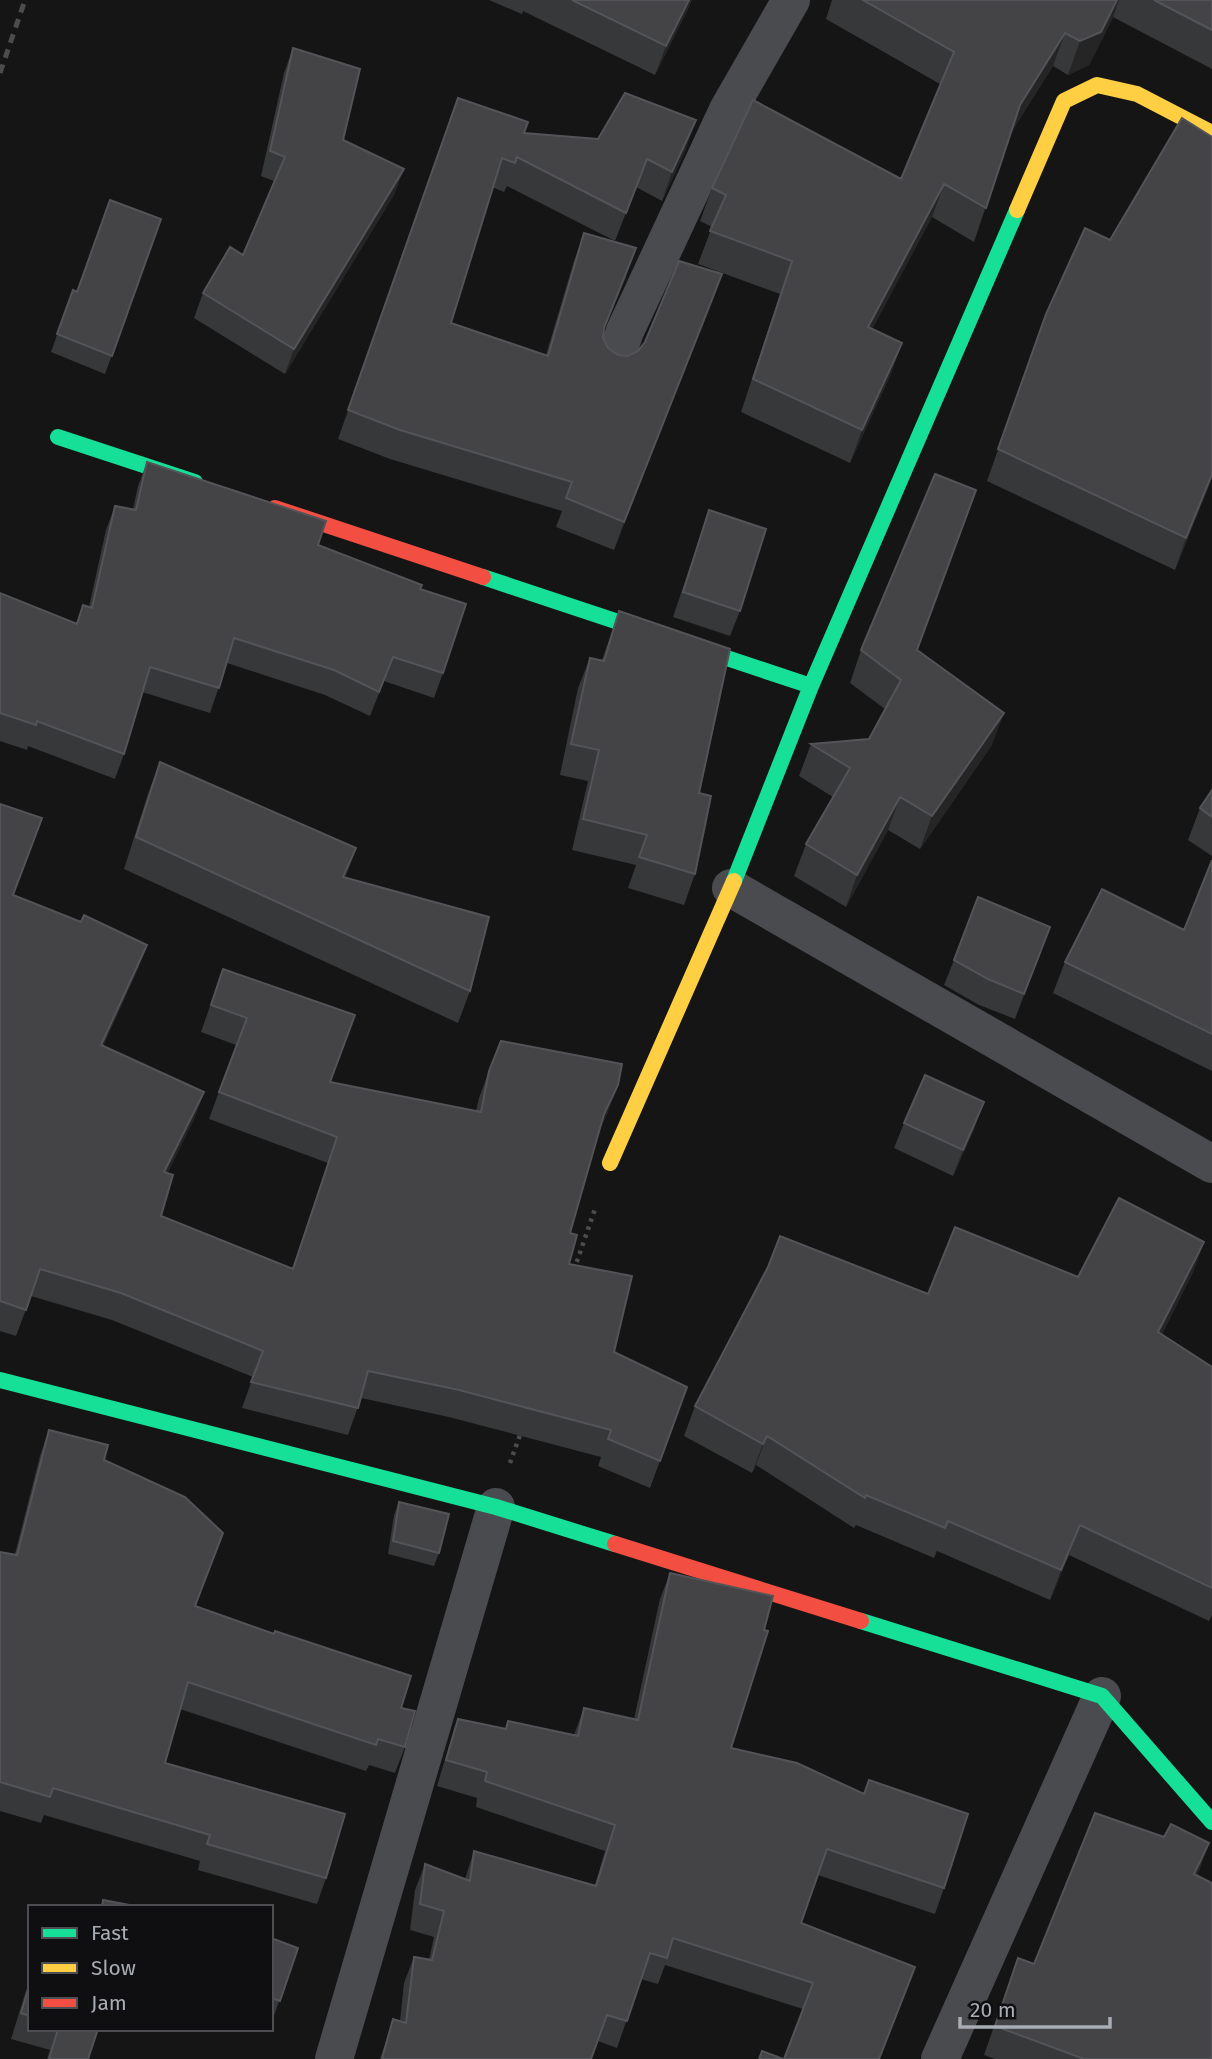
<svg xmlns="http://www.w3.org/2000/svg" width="1212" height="2059" font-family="'Fira Sans',sans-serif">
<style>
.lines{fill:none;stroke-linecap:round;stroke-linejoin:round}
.path{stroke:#4b4c4e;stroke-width:4.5;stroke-dasharray:3.5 5;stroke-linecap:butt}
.street{stroke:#4a4b4e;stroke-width:38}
.fast{stroke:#16e098;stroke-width:16}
.slow{stroke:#ffcf43;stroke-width:16}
.jam{stroke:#f24e42;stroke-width:16}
.rail{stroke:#4b4c4e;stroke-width:5;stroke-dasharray:9 7;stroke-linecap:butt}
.wall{fill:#373839}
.shaded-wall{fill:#252525}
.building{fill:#444446;stroke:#535458;stroke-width:2}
</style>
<rect width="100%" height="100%" fill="#151515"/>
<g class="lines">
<path class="path" d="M574 1270 596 1206
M510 1463 521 1432"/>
<path class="street" d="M614 363 625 331 728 110 791 0
M731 888 1212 1164
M334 2059 496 1507
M940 2059 1102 1696"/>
<path class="fast" d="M58 437 195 482
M483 577 811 686
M734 881 811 686 1017 210
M0 1380 496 1507 615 1544
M861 1621 1102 1696 1212 1822"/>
<path class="slow" d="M1017 210 1064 101 1097 85 1137 94 1212 133
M610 1163 734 881"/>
<path class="jam" d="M275 508 483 577
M615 1544 861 1621"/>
<path class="rail" d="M0 73 25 0"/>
</g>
<path class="wall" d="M489 0H692L688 9 655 75 523 11 522 14Z
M832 0H1212V69L1113 17 1089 65 1068 75 1053 66 1010 134 974 242 932 217 872 329 902 343 890 376 850 463 741 412 780 294 698 264 712 227 700 221 712 188 901 179 940 84 826 19Z
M293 48 343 140 395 193 285 374 194 318 203 293 243 255 274 181 261 176 284 73Z
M458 98 524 133 686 149 662 201 636 187 615 241 507 186 504 192 492 187 451 323 546 355 574 261 584 233 626 277 603 332V338L608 348 618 355 628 356 638 351 722 274 614 550 556 527 562 511 390 459 338 439Z
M1212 137V478L1175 570 987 481 1046 314 1110 240Z
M161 219 105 374 51 352 73 290 77 292Z
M147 462 318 545 420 589 443 673 434 698 384 681 370 716 325 695 227 663 210 713 142 692 124 754 115 779 28 746 27 750 0 741V593L76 624 83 605 89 607 106 530 115 506 133 509 138 486Z
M709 510 740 611 730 636 673 617Z
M619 611 699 793 695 874 684 905 628 888 636 865 572 850 588 781 560 775 578 688 590 658 602 660Z
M861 650H917L992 745 920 849 888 830 846 907 794 876 806 844 833 797 799 776 811 744 869 739 885 709 850 683Z
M160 762 346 878 470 991 458 1023 124 869 148 794Z
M1212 790V856L1188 840 1200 808Z
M0 804 13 895 81 922 147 945 137 971 103 1046 204 1092 194 1119 167 1173 161 1216 292 1269 328 1163 209 1119 236 1045 201 1032 223 969 330 1082 476 1111 479 1098 489 1071 608 1112 599 1131 570 1233 569 1264 614 1352 687 1387 650 1488 598 1466 601 1457 449 1417 361 1398 348 1435 242 1408 253 1377 112 1320 31 1296 16 1336 0 1331Z
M1212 860V1071L1053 993 1065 962 1184 930Z
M1050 927 1015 1019 979 1005 944 985 954 960Z
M904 1123 975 1127 953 1176 894 1148Z
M1204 1242 1193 1272 1162 1334 1212 1367V1615L1209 1621 1069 1555 1050 1600 937 1551 934 1558 856 1525 854 1528 756 1465 752 1473 684 1436 695 1406 928 1294 1078 1277Z
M49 1430 104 1460 195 1606 401 1708 405 1747 395 1773 369 1765 366 1771 180 1709 165 1763 326 1878 317 1904 198 1870 200 1861 44 1815 41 1823 0 1811V1552L15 1554 40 1456Z
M399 1502 439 1553 434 1566 388 1554 394 1515Z
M670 1573 731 1748 944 1888 935 1914 818 1875 801 1923 915 1967 803 2009 665 1965 658 1984 641 1979 617 2048 598 2041 591 2059H380L393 2019 400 2021 404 1983 414 1957 429 1960 434 1937 410 1930 415 1890 425 1864 465 1879 474 1851 595 1885 605 1851 476 1807 477 1798 437 1786 449 1746 458 1719 505 1729 508 1721 574 1735 584 1708 634 1719 660 1599Z
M1197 1876 1212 2059H995L984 2055 1018 1958 1034 1964Z
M271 1938 298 1948 271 2024Z
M30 1978V2029H98L88 2059H47L50 2050 11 2039Z"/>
<path class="shaded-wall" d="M689 0H692L688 9 655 75 666 46Z
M1117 0H1119L1112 20 1089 65 1068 75 1080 41Z
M1065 33 1053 66 1008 138 1020 105Z
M696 120 686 149 662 201 672 172Z
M404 169 395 193 285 374 294 349Z
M944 184 932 217 856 360 868 327Z
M636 248 626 277 593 357 604 328Z
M722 274 712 303 614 550 624 522Z
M902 343 890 376 850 463 862 430Z
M1212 474V478L1175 570 1186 538Z
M1004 713 992 745 920 849 932 816Z
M900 797 888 830 846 907 857 875Z
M356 848 345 880 343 877Z
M1050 927 1041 953 1015 1019 1024 994Z
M147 945 137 971 91 1071 101 1045Z
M618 1085 608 1112 594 1140 604 1114Z
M204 1092 194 1119 155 1199 164 1172Z
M984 1102 975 1127 953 1176 963 1150Z
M1204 1242 1193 1272 1148 1362 1158 1332Z
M767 1436 756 1465 752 1473 763 1444Z
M1080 1525 1069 1555 1050 1600 1061 1570Z
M1209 1843 1199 1872 1184 1903 1194 1874Z"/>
<path class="building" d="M572 0H689L666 46Z
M863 0H1117L1101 32 1080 41 1065 33 1020 105 986 208 944 184 868 327 902 343 862 430 753 379 792 261 710 231 726 195 712 188 753 100 901 179 954 52Z
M1154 0H1212V30Z
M293 48 360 69 343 140 404 169 294 349 203 293 230 247 243 255 285 157 270 151Z
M625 93 696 120 672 172 647 159 626 213 517 157 515 163 502 158 451 323 548 356 584 233 636 248 604 328 603 338 608 348 618 355 628 356 638 351 645 342 679 261 722 274 624 522 566 498 572 482 400 430 348 410 458 98 528 122 524 133 598 139Z
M1182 118 1212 137V474L1186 538 998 449 1046 314 1085 228 1110 240Z
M110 200 161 219 112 356 57 334 73 290 77 292Z
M147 462 326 521 318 545 422 585 420 589 466 604 443 673 393 657 379 692 334 670 234 638 219 688 150 667 124 754 37 721 36 725 0 713V593L77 624 83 605 92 608 115 506 136 510Z
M935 474 976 490 917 650 1004 713 932 816 900 797 857 875 806 844 850 768 811 744 869 739 901 680 861 650Z
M709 510 766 529 740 611 683 592Z
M619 611 730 649 699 793 711 796 695 874 639 857 647 835 583 819 599 750 571 744 590 658 604 661Z
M160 762 356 848 343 877 489 917 470 991 136 837Z
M1212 790V817L1200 808Z
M0 804 42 818 13 895 81 922 84 915 147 945 101 1045 204 1092 164 1172 173 1175 161 1216 293 1269 337 1137 219 1092 247 1018 211 1005 223 969 355 1015 330 1082 481 1112 489 1071 501 1041 622 1064 618 1085 604 1114 570 1233 577 1235 569 1264 632 1276 614 1352 687 1387 660 1461 608 1439 611 1430 459 1390 368 1371 358 1408 251 1382 263 1351 121 1293 40 1269 26 1310 0 1301Z
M1212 860V1034L1065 962 1102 889 1184 930Z
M978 897 1050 927 1024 994 988 979 954 960Z
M925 1075 984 1102 963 1150 904 1123Z
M1119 1198 1204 1242 1158 1332 1212 1367V1588L1080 1525 1061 1570 948 1521 945 1528 866 1495 865 1498 767 1436 763 1444 695 1406 768 1267 780 1236 928 1294 955 1227 1078 1277Z
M49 1430 108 1445 104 1460 185 1497 223 1533 195 1606 274 1634 275 1631 411 1676 401 1708 415 1711 405 1747 378 1739 376 1745 188 1682 165 1763 345 1814 326 1878 207 1844 210 1835 53 1788 50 1797 0 1782V1552L17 1555Z
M399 1502 449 1514 439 1553 393 1541Z
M670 1573 773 1596 764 1630 768 1631 731 1748 797 1763 864 1794 869 1780 968 1814 944 1888 827 1849 801 1923 915 1967 879 2059H784L813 1983 673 1938 667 1958 650 1953 627 2021 607 2015 591 2059H382L393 2019 406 2023 414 1957 432 1960 444 1911 420 1904 425 1864 470 1881 474 1851 596 1886 615 1825 485 1781 487 1772 446 1760 458 1719 506 1729 508 1721 578 1736 584 1708 638 1720Z
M1095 1813 1164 1837 1171 1824 1209 1843 1194 1874 1212 1883V2059H1084L995 2026 1018 1958 1034 1964Z
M103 1900 140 1907H102Z
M271 1938 298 1948 280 2001 271 1998Z
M30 1983V2016L21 2013Z
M58 2029H98L88 2059H49Z
M762 2051 783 2059H759Z"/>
<rect x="28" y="1905" width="245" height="126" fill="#0f0f11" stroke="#4c4e52" stroke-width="2"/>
<rect x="42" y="1928" width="35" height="10" fill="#16e098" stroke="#4c4e52" stroke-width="2"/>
<text x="91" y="1940" font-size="21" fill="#a8acb4">Fast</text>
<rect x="42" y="1963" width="35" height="10" fill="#ffcf43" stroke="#4c4e52" stroke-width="2"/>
<text x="91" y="1975" font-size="21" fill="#a8acb4">Slow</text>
<rect x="42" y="1998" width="35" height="10" fill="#f24e42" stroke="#4c4e52" stroke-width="2"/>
<text x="91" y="2010" font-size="21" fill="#a8acb4">Jam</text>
<path d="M960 2017v10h150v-10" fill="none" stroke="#a8acb4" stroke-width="3.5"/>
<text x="970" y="2017" font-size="21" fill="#a8acb4" stroke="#0f0f11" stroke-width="5" paint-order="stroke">20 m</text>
</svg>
